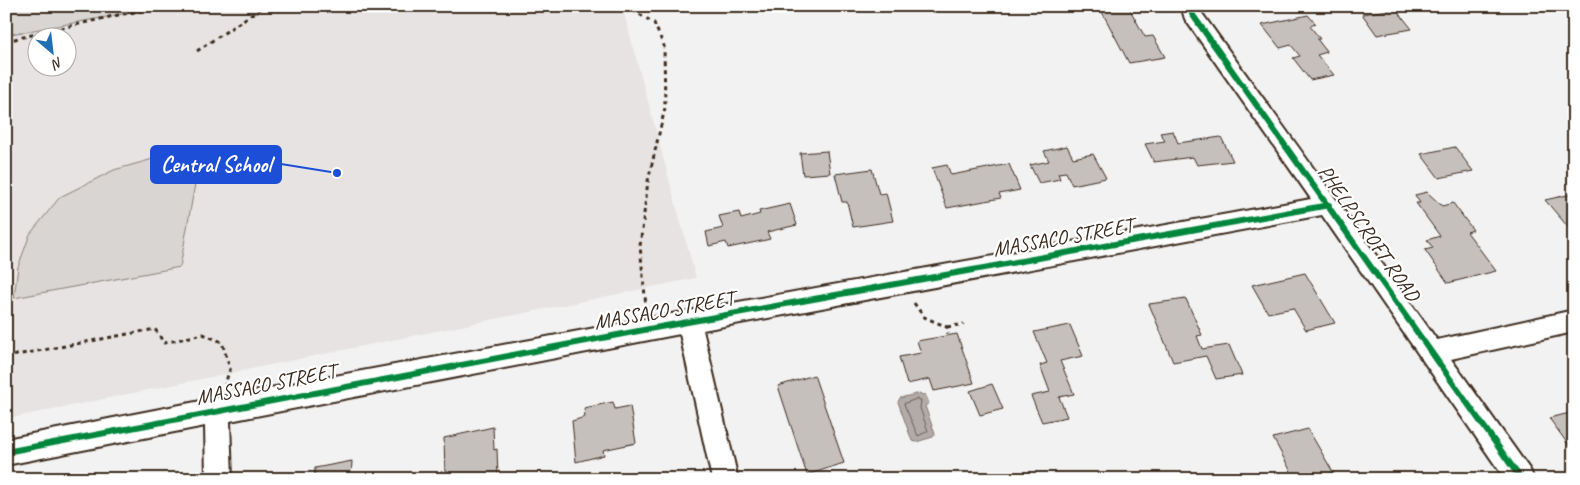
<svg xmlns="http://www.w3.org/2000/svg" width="1580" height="485" font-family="Caveat,sans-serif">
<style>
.built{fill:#e6e3e2;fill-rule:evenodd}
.green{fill:#d8d5d2;stroke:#8a8078}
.water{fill:#b2aba7;stroke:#827770}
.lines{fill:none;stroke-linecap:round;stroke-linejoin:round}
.shore{stroke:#6b5e55;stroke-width:1}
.building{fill:#c6c0bd;stroke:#3b2a1e}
.minor-casing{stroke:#3b2a1e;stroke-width:4}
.path{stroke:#3b2a1e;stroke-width:3;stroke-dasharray:4 4;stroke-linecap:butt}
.minor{fill:#fff;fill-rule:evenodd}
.cycleway-casing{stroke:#fff;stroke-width:9}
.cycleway{stroke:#00873e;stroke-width:6}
.labels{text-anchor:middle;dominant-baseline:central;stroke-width:4.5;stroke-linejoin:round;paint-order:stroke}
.street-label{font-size:21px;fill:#3b2a1e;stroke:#fff}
.leader{fill:none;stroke:#1d4ed8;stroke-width:2}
.callout-dot{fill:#1d4ed8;stroke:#fff;stroke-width:2}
.callout{fill:#1d4ed8;stroke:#1d4ed8;stroke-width:2}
.callout-label{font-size:22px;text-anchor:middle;font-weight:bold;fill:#fff}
</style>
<rect width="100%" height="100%" fill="#f3f2f2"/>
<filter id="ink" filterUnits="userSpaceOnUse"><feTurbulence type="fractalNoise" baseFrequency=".02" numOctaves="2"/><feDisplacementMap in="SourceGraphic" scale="10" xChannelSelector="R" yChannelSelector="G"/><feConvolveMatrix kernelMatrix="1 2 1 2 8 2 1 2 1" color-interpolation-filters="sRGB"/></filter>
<g filter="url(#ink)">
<path class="built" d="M177 6H622L696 278 6 419V33ZM38 38H68V68H38Z"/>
<path class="green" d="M6 6H168L6 35Z
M201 151 180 267 14 298 18 267 30 234 60 197 114 170 160 157Z"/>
<path class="water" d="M920 393 922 395 925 394 929 403 925 406 935 434 933 437 916 442 912 441 898 402 900 398Z"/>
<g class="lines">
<path class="shore" d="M917 399 921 401 920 408 928 431 918 436 904 404Z"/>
</g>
<path class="building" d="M1128 6 1145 37 1153 36 1165 57 1129 63 1101 10Z
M1396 9 1412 29 1377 35 1362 14Z
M1308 15 1316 24 1310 26 1320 39H1317L1327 52 1317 55 1334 75 1310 80 1293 58 1300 56 1291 45 1280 48 1262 25Z
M1173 131 1178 143 1221 137 1233 161 1197 165 1193 157 1154 162 1145 144 1165 141 1160 133Z
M1067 146 1073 158 1093 154 1106 178 1072 185 1066 172 1058 173 1060 179 1039 183 1030 165 1049 161 1044 151Z
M1455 147 1473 171 1439 178 1421 154Z
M827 151 830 173 803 175 800 153Z
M1009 164 1020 190 999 194 1001 198 947 208 932 168 947 165 951 175Z
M872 169 879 194 886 193 893 221 853 227 847 202H842L835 174Z
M1427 192 1442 206 1453 203 1473 230 1467 232 1496 271 1448 283 1425 250 1433 248 1427 240 1440 236 1416 203H1420L1415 195Z
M1572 194 1574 196V234L1545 200Z
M790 204 797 225 767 232 770 239 766 240 728 248 726 242 709 246 706 232 723 228 719 216 739 212 741 219 760 214 759 211Z
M1305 273 1335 323 1306 330 1293 308 1268 313 1252 285Z
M1186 299 1202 335 1197 336 1202 349 1229 345 1242 375 1216 379 1206 356 1173 362 1149 304Z
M1070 325 1083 356 1060 361 1074 394 1059 397 1067 417 1042 422 1031 396 1050 392 1040 365 1047 363 1034 332Z
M957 334 974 383 934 391 930 379 907 384 899 357 921 353 917 341Z
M814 375 844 463 807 475 778 386Z
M992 384 1003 409 980 415 970 391Z
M613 402 615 409 630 406 636 443 603 450 604 455 576 462 572 421 585 417 584 408Z
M1574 412V446L1570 447 1549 418Z
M493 427 494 450 497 449 498 477 488 479H434L445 475 444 438Z
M1308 429 1337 479H1295L1273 438Z
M352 461 351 479H314L315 468Z"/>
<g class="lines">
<defs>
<path id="minor" d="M1181 6H1199L1201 12 1437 340 1574 310V332L1451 359 1530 470 1534 479H1505L1322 215 703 330 738 479H712L680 334 230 421 232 479H206L205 426 6 465V439L216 398 649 318 1311 199 1185 19Z"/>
</defs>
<use href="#minor" class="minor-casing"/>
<path class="path" d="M626 6 654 23 664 46 665 108 648 181 640 246 646 306
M6 41 118 15 168 6
M197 51 264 6
M914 303 924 317 947 327 948 334
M947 327 964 324
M6 357 155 329 164 343 203 334 222 342 230 369 225 384"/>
<use href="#minor" class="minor"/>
<defs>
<path id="cycleway" d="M1190 6 1192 14 1521 479
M6 452 649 329 1329 205"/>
</defs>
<use href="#cycleway" class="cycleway-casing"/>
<use href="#cycleway" class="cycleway"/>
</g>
</g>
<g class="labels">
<g class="street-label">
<text transform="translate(1369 233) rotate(55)">PHELPSCROFT ROAD</text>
<text transform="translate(1063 237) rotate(-10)">MASSACO STREET</text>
<text transform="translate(664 310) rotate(-10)">MASSACO STREET</text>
<text transform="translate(266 384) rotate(-11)">MASSACO STREET</text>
</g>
</g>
<path class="leader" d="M337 173L281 164"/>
<circle class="callout-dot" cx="337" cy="173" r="5"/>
<rect class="callout" x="151" y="146" width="130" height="37" rx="5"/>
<g class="callout-label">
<text x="216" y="172">Central School</text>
</g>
<rect width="1580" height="485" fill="none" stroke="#fff" stroke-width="25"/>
<rect x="12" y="12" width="1555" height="460" fill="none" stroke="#3b2a1e" stroke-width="2" filter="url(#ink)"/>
<g transform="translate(52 52) rotate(152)"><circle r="24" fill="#ffffff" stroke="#b1aaa5"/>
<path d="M0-4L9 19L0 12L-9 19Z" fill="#1f6fb2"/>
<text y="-8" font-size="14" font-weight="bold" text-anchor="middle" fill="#3b2a1e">N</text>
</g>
</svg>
